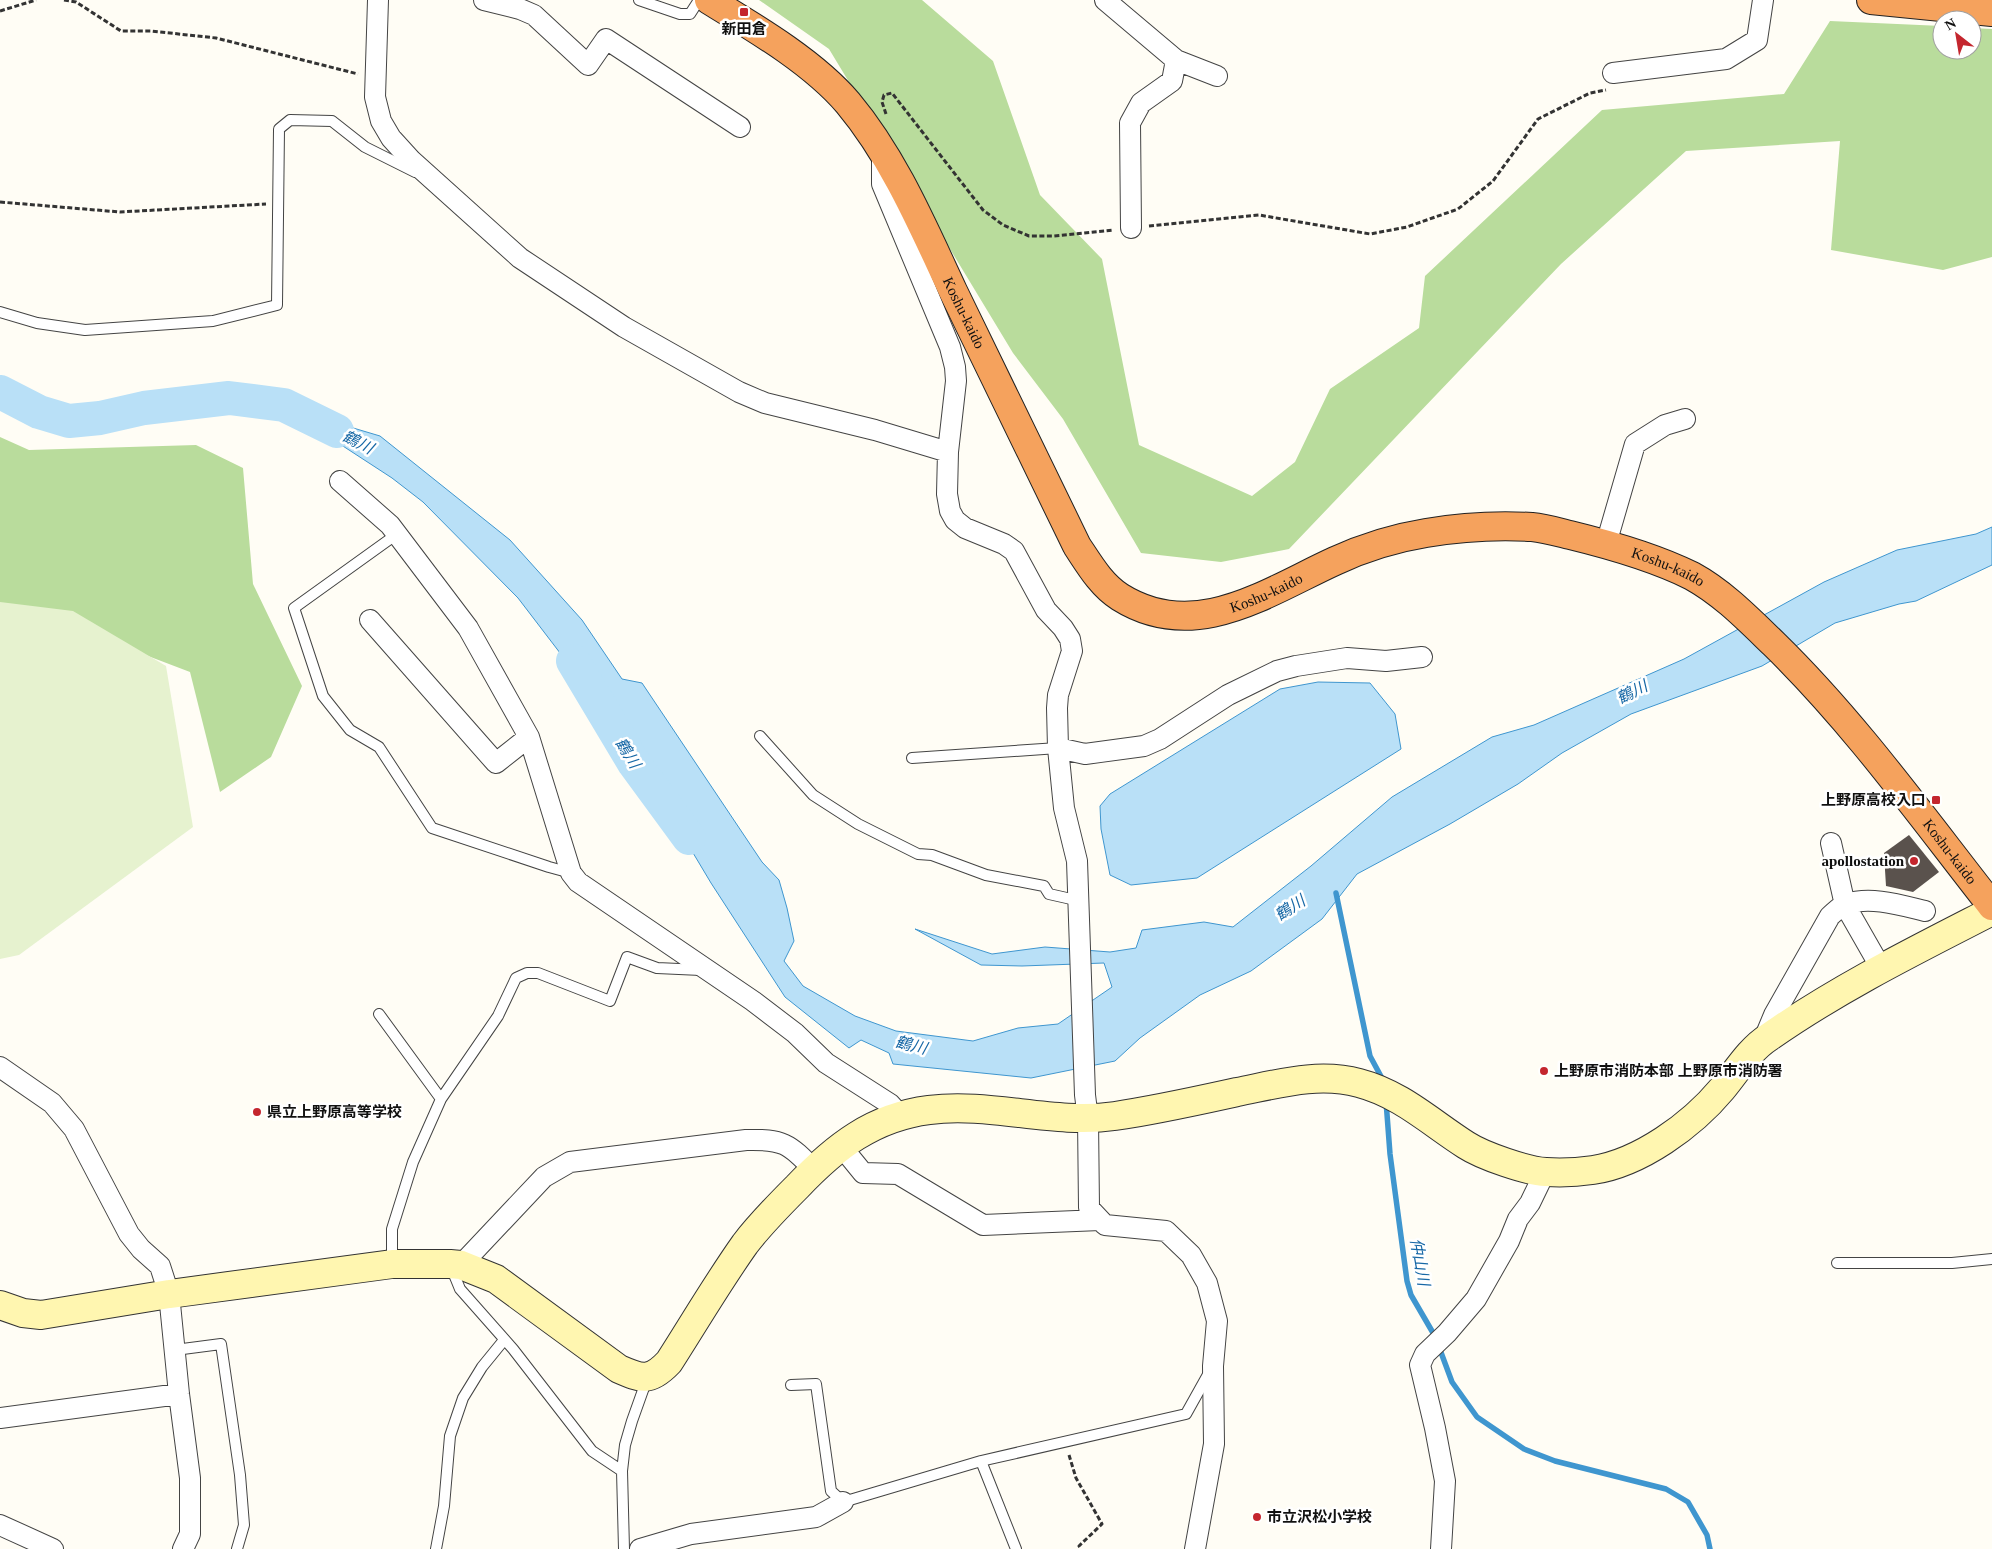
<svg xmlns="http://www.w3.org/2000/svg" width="1992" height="1549" font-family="'Times New Roman','Noto Sans JP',serif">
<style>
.forest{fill:#b9dc9c}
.pitch{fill:#e6f2cf}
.water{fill:#b9e0f7;stroke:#3f96cf}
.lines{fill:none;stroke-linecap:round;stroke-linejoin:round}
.stream{stroke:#3f96cf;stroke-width:5.5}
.river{stroke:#b9e0f7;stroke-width:34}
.building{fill:#5a524d}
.lane-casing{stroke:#444;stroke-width:12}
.street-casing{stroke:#444;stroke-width:22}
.secondary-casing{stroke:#333;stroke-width:30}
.highway-casing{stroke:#222;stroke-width:30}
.path{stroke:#333;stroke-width:3;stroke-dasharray:5 2.5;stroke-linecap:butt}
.lane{stroke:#fff;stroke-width:10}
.street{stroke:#fff;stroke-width:20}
.secondary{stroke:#fff6b0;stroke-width:28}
.highway{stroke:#f5a25d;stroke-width:28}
.poi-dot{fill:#c4262e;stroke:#fff;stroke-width:2}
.labels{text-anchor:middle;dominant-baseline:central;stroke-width:5;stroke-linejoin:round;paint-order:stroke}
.poi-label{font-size:15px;font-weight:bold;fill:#111;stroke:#fff;text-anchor:start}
.street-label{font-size:15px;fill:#111;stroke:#fff}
.water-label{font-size:16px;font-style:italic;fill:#1768a6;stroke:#fff}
</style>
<rect width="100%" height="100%" fill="#fffdf5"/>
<path class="forest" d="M759 0H922L993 61 1040 195 1102 259 1139 445 1252 496 1295 462 1330 389 1419 328 1425 276 1602 110 1784 94 1830 21 1942 26V50H1972V28L1992 29V257L1943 270 1831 250 1840 141 1686 151 1561 264 1289 549 1221 562 1141 553 1063 419 1013 353 829 49Z
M0 437 29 450 196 445 243 468 253 584 302 686 271 757 220 792 190 672 64 624 0 606Z"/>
<path class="pitch" d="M0 602 73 611 166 666 193 827 19 955 0 959Z"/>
<path class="water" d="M283 407 380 436 510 540 582 620 622 679 642 683 762 862 779 880 787 908 794 941 784 961 803 986 855 1016 896 1031 973 1041 1018 1028 1058 1024 1112 987 1104 963 1022 966 981 965 915 929 992 954 1045 947 1110 952 1136 948 1142 930 1204 922 1233 927 1311 866 1392 797 1492 737 1534 725 1684 659 1824 582 1897 550 1976 534 1992 527V565L1916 601 1899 604 1835 623 1762 666 1631 714 1562 753 1518 784 1450 824 1357 874 1322 919 1251 971 1200 995 1140 1038 1115 1061 1031 1078 893 1064 889 1053 861 1040 849 1048 785 997 711 883 622 734 518 598 423 502 392 478Z
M1318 682 1370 683 1395 714 1401 749 1197 878 1131 885 1110 875 1101 829 1100 806 1110 794 1280 689Z"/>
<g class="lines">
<path class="stream" d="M1336 893 1370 1056 1384 1082
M1386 1101 1390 1154 1407 1281 1411 1295 1436 1338
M1439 1347 1452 1382 1477 1417 1524 1449 1555 1461 1666 1489 1688 1502 1707 1535 1710 1549"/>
<path class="river" d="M0 392 39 412 69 421 100 418 144 408 229 398 284 405 337 431
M573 661 634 763 689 838"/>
</g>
<path class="building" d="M1909 835 1939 872 1913 892 1886 886 1884 853Z"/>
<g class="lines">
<defs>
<path id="lane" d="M639 0 680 14H690L699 0
M0 312 37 323 85 330 213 321 277 305 279 129 290 120 332 121 365 147 415 172
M397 534 294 608 323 696 350 730 379 747 432 828 549 867 571 873
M760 736 813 795 858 824 918 854 932 855 986 875 1044 886 1049 894 1080 901
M912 758 1058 748
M379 1014 441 1099
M392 1263V1229L413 1162 441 1099 498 1016 516 978 527 973H538L610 1001 627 957 657 968 701 970
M1837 1263H1952L1992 1259
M451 1267 460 1289 513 1349 592 1451 622 1471
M175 1350 221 1344 240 1475 244 1525 237 1549
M791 1385 816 1384 831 1491 843 1502 981 1461 1186 1414 1210 1371
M981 1461 1016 1549
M436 1549 444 1506 450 1436 463 1398 482 1367 504 1340
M624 1549 622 1471 625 1445 632 1421 647 1379"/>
<path id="street" d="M378 0 375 97 381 121 391 138 411 160 520 258 624 327 739 392 765 403 875 430 948 452
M484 0 520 9 534 15 588 65 606 39 740 127
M1105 0 1176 60 1217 76
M1613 73 1726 59 1757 40 1763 0
M882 152V184L950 347 955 367 956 381 948 452 947 494 950 511 955 520 965 528 1004 544 1014 551 1046 610 1063 628 1070 639 1072 651 1058 695 1057 708 1058 748 1064 808 1077 861 1085 1095 1088 1119 1089 1208 1105 1225 1166 1231 1191 1255 1207 1283 1217 1321 1213 1366 1214 1444 1195 1549
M1131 228 1130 123 1141 103 1172 81 1176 60
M340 481 390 525 468 628 529 737 571 873 578 882 753 1001 795 1033 826 1063 890 1104 901 1116
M1606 544 1635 444 1665 425 1685 419
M370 620 496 763 529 737
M1058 748 1085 754 1144 746 1160 739 1228 695 1277 671 1296 666 1347 658 1386 661 1422 657
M1831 843 1845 905 1881 968
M1764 1039 1774 1015 1830 916C1835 912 1840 906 1846 904 1871 896 1900 905 1925 911
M0 1067 52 1103 74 1129 129 1234 141 1249 160 1266 169 1294 179 1394 190 1478V1534L183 1549
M841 1146 863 1173 898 1174 983 1225 1100 1220
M461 1265 544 1177 570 1162 746 1140C782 1139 789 1143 814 1170
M0 1418 179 1394
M0 1525 53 1549
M640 1549 691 1534 816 1517 843 1502
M1441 1549 1445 1481 1435 1428 1420 1365 1425 1354 1447 1333 1476 1299 1509 1241 1518 1219 1530 1203 1545 1172"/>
<path id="secondary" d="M0 1305 23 1313 41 1315 169 1294 392 1264H450L461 1265 496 1279 619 1369C642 1379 650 1382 669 1362 694 1323 718 1282 745 1244 761 1223 779 1205 797 1187 835 1147 873 1117 929 1110 991 1102 1053 1125 1115 1116 1156 1110 1196 1101 1237 1092 1278 1084 1318 1072 1359 1083 1401 1094 1430 1122 1466 1145 1483 1156 1527 1171 1546 1172 1561 1173 1579 1172 1593 1170 1640 1163 1692 1125 1722 1089 1737 1071 1749 1050 1769 1037 1839 988 1916 950 1992 911"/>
<g id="highway">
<path id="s1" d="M709 0C755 28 813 62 848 103 894 158 923 227 953 291 995 376 1036 461 1077 546 1089 564 1101 585 1120 597 1195 644 1267 592 1335 561 1363 548 1395 538 1426 533 1461 527 1496 525 1532 527 1544 528 1558 532 1570 535 1611 545 1654 557 1692 576 1723 593 1748 619 1774 644 1855 723 1922 817 1992 906"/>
<path d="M1871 0 1992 12"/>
</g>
</defs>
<use href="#lane" class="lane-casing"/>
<use href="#street" class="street-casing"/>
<use href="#secondary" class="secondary-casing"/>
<use href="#highway" class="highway-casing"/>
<path class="path" d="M64 0 76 2 121 31H151L216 38 358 74
M0 11 36 0
M886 114 882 102 884 95 892 93 983 210 1003 225 1029 236H1054L1113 230
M0 202 120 212 266 204
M1149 226 1259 215 1370 234 1407 227 1458 209 1493 181 1538 119 1590 93 1606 90
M1069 1455 1076 1478 1102 1524 1079 1546 1081 1549"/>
<use href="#lane" class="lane"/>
<use href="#street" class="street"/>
<use href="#secondary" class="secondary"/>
<use href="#highway" class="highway"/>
</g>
<g class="poi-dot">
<rect x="739" y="7" width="10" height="10" rx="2.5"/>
<rect x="1931" y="795" width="10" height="10" rx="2.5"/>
<circle cx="1914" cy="861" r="5"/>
<circle cx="1544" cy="1071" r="5"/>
<circle cx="257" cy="1112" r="5"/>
<circle cx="1257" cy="1517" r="5"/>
</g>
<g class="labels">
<g class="poi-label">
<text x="744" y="29" text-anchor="middle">新田倉</text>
<text x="1926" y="800" text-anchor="end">上野原高校入口</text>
<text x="1904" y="861" text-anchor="end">apollostation</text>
<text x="1554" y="1071">上野原市消防本部 上野原市消防署</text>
<text x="267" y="1112">県立上野原高等学校</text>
<text x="1267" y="1517">市立沢松小学校</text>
</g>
<g class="street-label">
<text stroke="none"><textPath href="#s1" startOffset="414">Koshu-kaido</textPath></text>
<text stroke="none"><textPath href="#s1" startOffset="1314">Koshu-kaido</textPath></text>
<text stroke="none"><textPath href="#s1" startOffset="894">Koshu-kaido</textPath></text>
<text stroke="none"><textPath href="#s1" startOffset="1719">Koshu-kaido</textPath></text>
</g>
<g class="water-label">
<text transform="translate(358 442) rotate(27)">鶴川</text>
<text transform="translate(1632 692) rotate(-27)">鶴川</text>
<text transform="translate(628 753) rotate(58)">鶴川</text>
<text transform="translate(1290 908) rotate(-33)">鶴川</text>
<text transform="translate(911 1045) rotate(14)">鶴川</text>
<text transform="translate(1420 1262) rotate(80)">仲山川</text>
</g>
</g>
<g transform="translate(1957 35) rotate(329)"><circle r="24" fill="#ffffff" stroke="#a0a0a0"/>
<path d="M0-4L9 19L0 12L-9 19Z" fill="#c4262e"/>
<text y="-8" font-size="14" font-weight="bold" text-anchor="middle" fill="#111111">N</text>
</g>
</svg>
